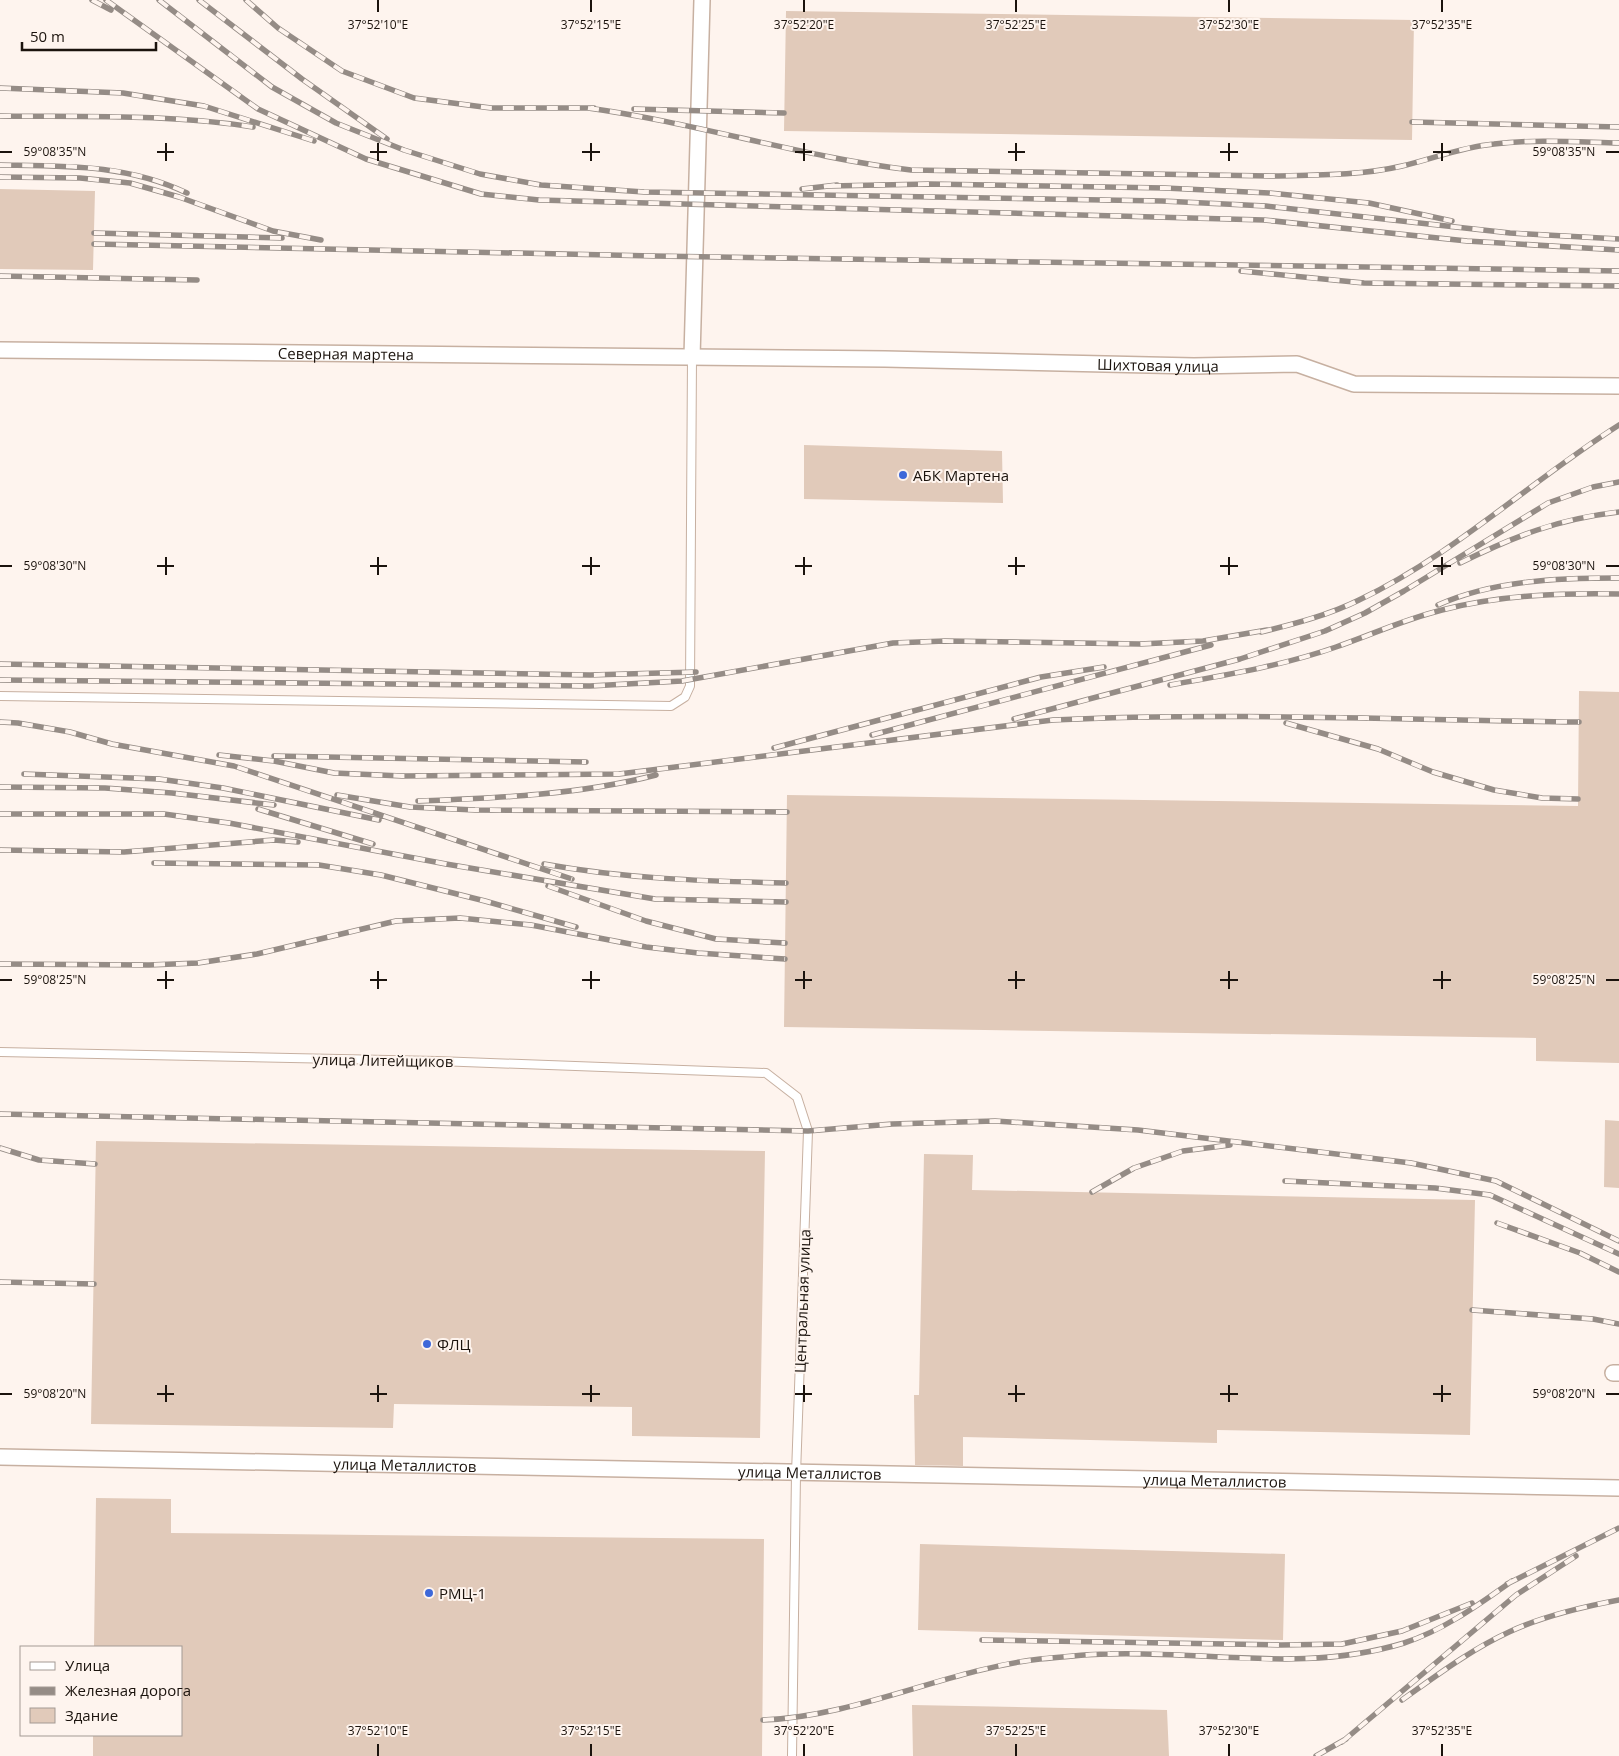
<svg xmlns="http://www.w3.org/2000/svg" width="1619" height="1756" font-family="'Open Sans',sans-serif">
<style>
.building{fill:#e1caba}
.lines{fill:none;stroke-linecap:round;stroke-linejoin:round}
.lane-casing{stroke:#c7b0a1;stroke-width:10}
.street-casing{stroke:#c7b0a1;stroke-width:18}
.lane{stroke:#fff;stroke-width:8}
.street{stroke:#fff;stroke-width:15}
.rail-casing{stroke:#958c86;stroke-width:5.5}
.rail{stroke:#fef4ee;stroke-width:4;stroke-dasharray:11;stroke-linecap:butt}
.ticks{fill:none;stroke:#1b130d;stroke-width:2}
.poi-dot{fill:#3e68d9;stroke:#fef4ee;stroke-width:2}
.labels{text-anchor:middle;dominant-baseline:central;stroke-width:4;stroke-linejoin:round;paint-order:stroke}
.street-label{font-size:15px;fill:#1b130d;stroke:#fef4ee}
.poi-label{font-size:15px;fill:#1b130d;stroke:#fef4ee;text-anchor:start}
.ticks-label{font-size:12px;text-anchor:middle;fill:#1b130d;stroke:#fef4ee;stroke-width:4;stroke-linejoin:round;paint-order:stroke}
</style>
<rect width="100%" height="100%" fill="#fef4ee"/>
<path class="building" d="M786 11 1414 20 1412 140 784 131Z
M0 189 95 191 93 270 0 269Z
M804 445 1002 451 1003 503 804 499Z
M1579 691 1619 692V1063L1536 1061V1038L784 1027 787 795 1578 806Z
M1605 1120 1619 1121V1188L1604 1187Z
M96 1141 765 1151 760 1438 632 1436V1407L394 1404 393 1428 91 1424Z
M924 1154 973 1155 972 1190 1475 1200 1470 1435 1217 1430V1443L963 1437V1466L915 1465 914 1395H919Z
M96 1498 171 1499V1533L764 1539 762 1756H93V1735H181V1647H94Z
M920 1544 1285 1554 1283 1640 918 1630Z
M912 1705 1167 1710 1169 1756H913Z"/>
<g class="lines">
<defs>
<path id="lane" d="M0 696 671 706 685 697 690 686 692 357
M0 1052 437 1061 766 1073 797 1097 808 1131 796 1474 792 1756"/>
<g id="street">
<path id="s1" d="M0 350 885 359 1194 366 1297 364 1354 384 1619 386"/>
<path d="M692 357 702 0"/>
<path d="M1613 1373H1619"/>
<path id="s2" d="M0 1457 1619 1488"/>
</g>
</defs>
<use href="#lane" class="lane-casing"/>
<use href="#street" class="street-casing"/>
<use href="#lane" class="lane"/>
<use href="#street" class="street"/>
<defs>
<path id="rail" d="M92 0 111 10
M106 0 258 109 366 159 481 194 539 200 1264 220 1467 241 1619 250
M159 0 272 87 336 123 404 150 480 174 541 185 644 192 1162 201 1266 206 1510 233 1619 239
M199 0 302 79 387 139
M246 0 278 28 342 71 414 98 491 108H594
M0 88 123 93 204 106 314 141
M588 108C697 123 802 157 911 170L1270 176C1313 175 1359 176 1402 166 1432 159 1462 147 1494 144 1535 139 1577 142 1619 143
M634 109 784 113
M0 116C84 117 170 114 253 127
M1412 122 1619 127
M0 165C66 166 126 164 187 193
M0 177 80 178 130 183 179 197 273 231 321 240
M830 186 930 184 1165 188 1269 193 1369 203 1452 221
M802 189 837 185
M94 233 282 238
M94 244 654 256 1619 271
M1241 271 1364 283 1619 286
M0 276 197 280
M1460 563C1515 536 1558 519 1619 512
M1438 605C1494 580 1559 578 1619 578
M1261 632C1294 624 1329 615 1359 600 1452 556 1532 480 1619 425
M0 664 590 675 696 672
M0 680 590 686 682 681 893 643 945 641 1140 644 1203 641 1267 630
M1170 685C1225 675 1282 666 1336 647 1371 635 1405 619 1442 610 1500 595 1560 593 1619 594
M1014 719 1240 659 1325 631 1365 613 1404 591 1548 503 1593 487 1619 482
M0 722 18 723 70 732 112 744 234 766 572 879
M1286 723 1378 749 1433 772 1494 790 1542 798 1578 799
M872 735 1211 645
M774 748 1041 677 1104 667
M219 755 274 761 334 773 402 776 619 774 1053 720C1228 712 1404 720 1579 722
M274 756 586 762
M24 774 159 779 223 788 379 820
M0 787 105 788 172 793 274 805
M337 795 410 807 475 810 787 812
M418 801C497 798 579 795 656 775
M258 809 373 844
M0 814H164L229 823 446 864 655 899 786 902
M0 850 124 852 274 840 298 842
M154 863 319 865 381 875 485 901 576 927
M544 864C626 879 703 881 786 883
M548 886 646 921 716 939 785 943
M0 964 149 965 198 963 257 954 396 921 460 918 531 925 646 947 698 953 785 959
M0 1114 808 1131 892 1124 995 1121 1138 1130 1411 1163 1496 1181 1619 1241
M0 1148 39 1160 95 1164
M1285 1181 1435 1188 1490 1195 1619 1254
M1092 1192 1134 1168 1183 1151 1230 1145
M1497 1223 1580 1253 1619 1272
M0 1282 94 1284
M1472 1310 1593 1319 1619 1324
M1507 1584 1619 1528
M982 1640 1281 1645 1342 1644 1402 1631 1472 1603
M1402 1700C1436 1676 1470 1650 1509 1632 1543 1616 1582 1607 1619 1600
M763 1720C859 1716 945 1670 1040 1659 1063 1657 1087 1654 1110 1654 1210 1651 1306 1673 1404 1643 1444 1630 1478 1605 1512 1581
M1342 1742 1516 1595 1576 1556
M1316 1756 1346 1739"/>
</defs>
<use href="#rail" class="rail-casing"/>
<use href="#rail" class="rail"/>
</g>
<path class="ticks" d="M378 0V12M591 0V12M804 0V12M1016 0V12M1229 0V12M1442 0V12M166 143V161M378 143V161M591 143V161M804 143V161M1016 143V161M1229 143V161M1442 143V161M0 152H12M157 152H174M370 152H387M582 152H600M795 152H812M1008 152H1025M1220 152H1238M1433 152H1451M1606 152H1619M166 557V575M378 557V575M591 557V575M804 557V575M1016 557V575M1229 557V575M1442 557V575M0 566H12M157 566H174M370 566H387M582 566H600M795 566H812M1008 566H1025M1220 566H1238M1433 566H1451M1606 566H1619M166 971V989M378 971V989M591 971V989M804 971V989M1016 971V989M1229 971V989M1442 971V989M0 980H12M157 980H174M370 980H387M582 980H600M795 980H812M1008 980H1025M1220 980H1238M1433 980H1451M1606 980H1619M166 1385V1402M378 1385V1402M591 1385V1402M804 1385V1402M1016 1385V1402M1229 1385V1402M1442 1385V1402M0 1394H12M157 1394H174M370 1394H387M582 1394H600M795 1394H812M1008 1394H1025M1220 1394H1238M1433 1394H1451M1606 1394H1619M378 1744V1756M591 1744V1756M804 1744V1756M1016 1744V1756M1229 1744V1756M1442 1744V1756"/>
<g class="poi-dot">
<circle cx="903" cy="475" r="5"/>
<circle cx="427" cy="1344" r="5"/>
<circle cx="429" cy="1593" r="5"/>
</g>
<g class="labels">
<g class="street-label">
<text stroke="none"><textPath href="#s1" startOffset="346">Северная мартена</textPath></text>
<text stroke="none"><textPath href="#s1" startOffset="1158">Шихтовая улица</textPath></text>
<text transform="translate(383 1060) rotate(1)">улица Литейщиков</text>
<text transform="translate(802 1301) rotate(-88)">Центральная улица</text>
<text stroke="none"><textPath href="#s2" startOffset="405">улица Металлистов</textPath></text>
<text stroke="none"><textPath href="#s2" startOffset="810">улица Металлистов</textPath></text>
<text stroke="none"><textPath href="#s2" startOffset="1215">улица Металлистов</textPath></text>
</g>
<g class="poi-label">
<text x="913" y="475">АБК Мартена</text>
<text x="437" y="1344">ФЛЦ</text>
<text x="439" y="1593">РМЦ-1</text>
</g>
</g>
<g class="ticks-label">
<text x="378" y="29">37°52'10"E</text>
<text x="591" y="29">37°52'15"E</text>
<text x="804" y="29">37°52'20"E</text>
<text x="1016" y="29">37°52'25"E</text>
<text x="1229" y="29">37°52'30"E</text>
<text x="1442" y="29">37°52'35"E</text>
<text x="55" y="156">59°08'35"N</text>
<text x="1564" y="156">59°08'35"N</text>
<text x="55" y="570">59°08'30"N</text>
<text x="1564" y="570">59°08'30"N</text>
<text x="55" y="984">59°08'25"N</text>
<text x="1564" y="984">59°08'25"N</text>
<text x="55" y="1398">59°08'20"N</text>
<text x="1564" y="1398">59°08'20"N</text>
<text x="378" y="1735">37°52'10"E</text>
<text x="591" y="1735">37°52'15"E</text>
<text x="804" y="1735">37°52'20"E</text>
<text x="1016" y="1735">37°52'25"E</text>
<text x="1229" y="1735">37°52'30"E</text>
<text x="1442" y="1735">37°52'35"E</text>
</g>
<rect x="20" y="1646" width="162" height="90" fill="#fef4ee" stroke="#a39a94"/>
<rect x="30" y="1662" width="25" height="8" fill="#ffffff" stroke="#a39a94"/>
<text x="65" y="1671" font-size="15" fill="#1b130d">Улица</text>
<rect x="30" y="1687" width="25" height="8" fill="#958c86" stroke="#a39a94"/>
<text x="65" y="1696" font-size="15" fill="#1b130d">Железная дорога</text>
<rect x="30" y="1708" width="25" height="15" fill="#e1caba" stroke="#a39a94"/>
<text x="65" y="1721" font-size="15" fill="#1b130d">Здание</text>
<path d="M22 42v8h134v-8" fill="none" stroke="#1b130d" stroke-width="2.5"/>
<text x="30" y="42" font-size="15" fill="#1b130d" stroke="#fef4ee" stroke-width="4" paint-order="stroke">50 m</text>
</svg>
